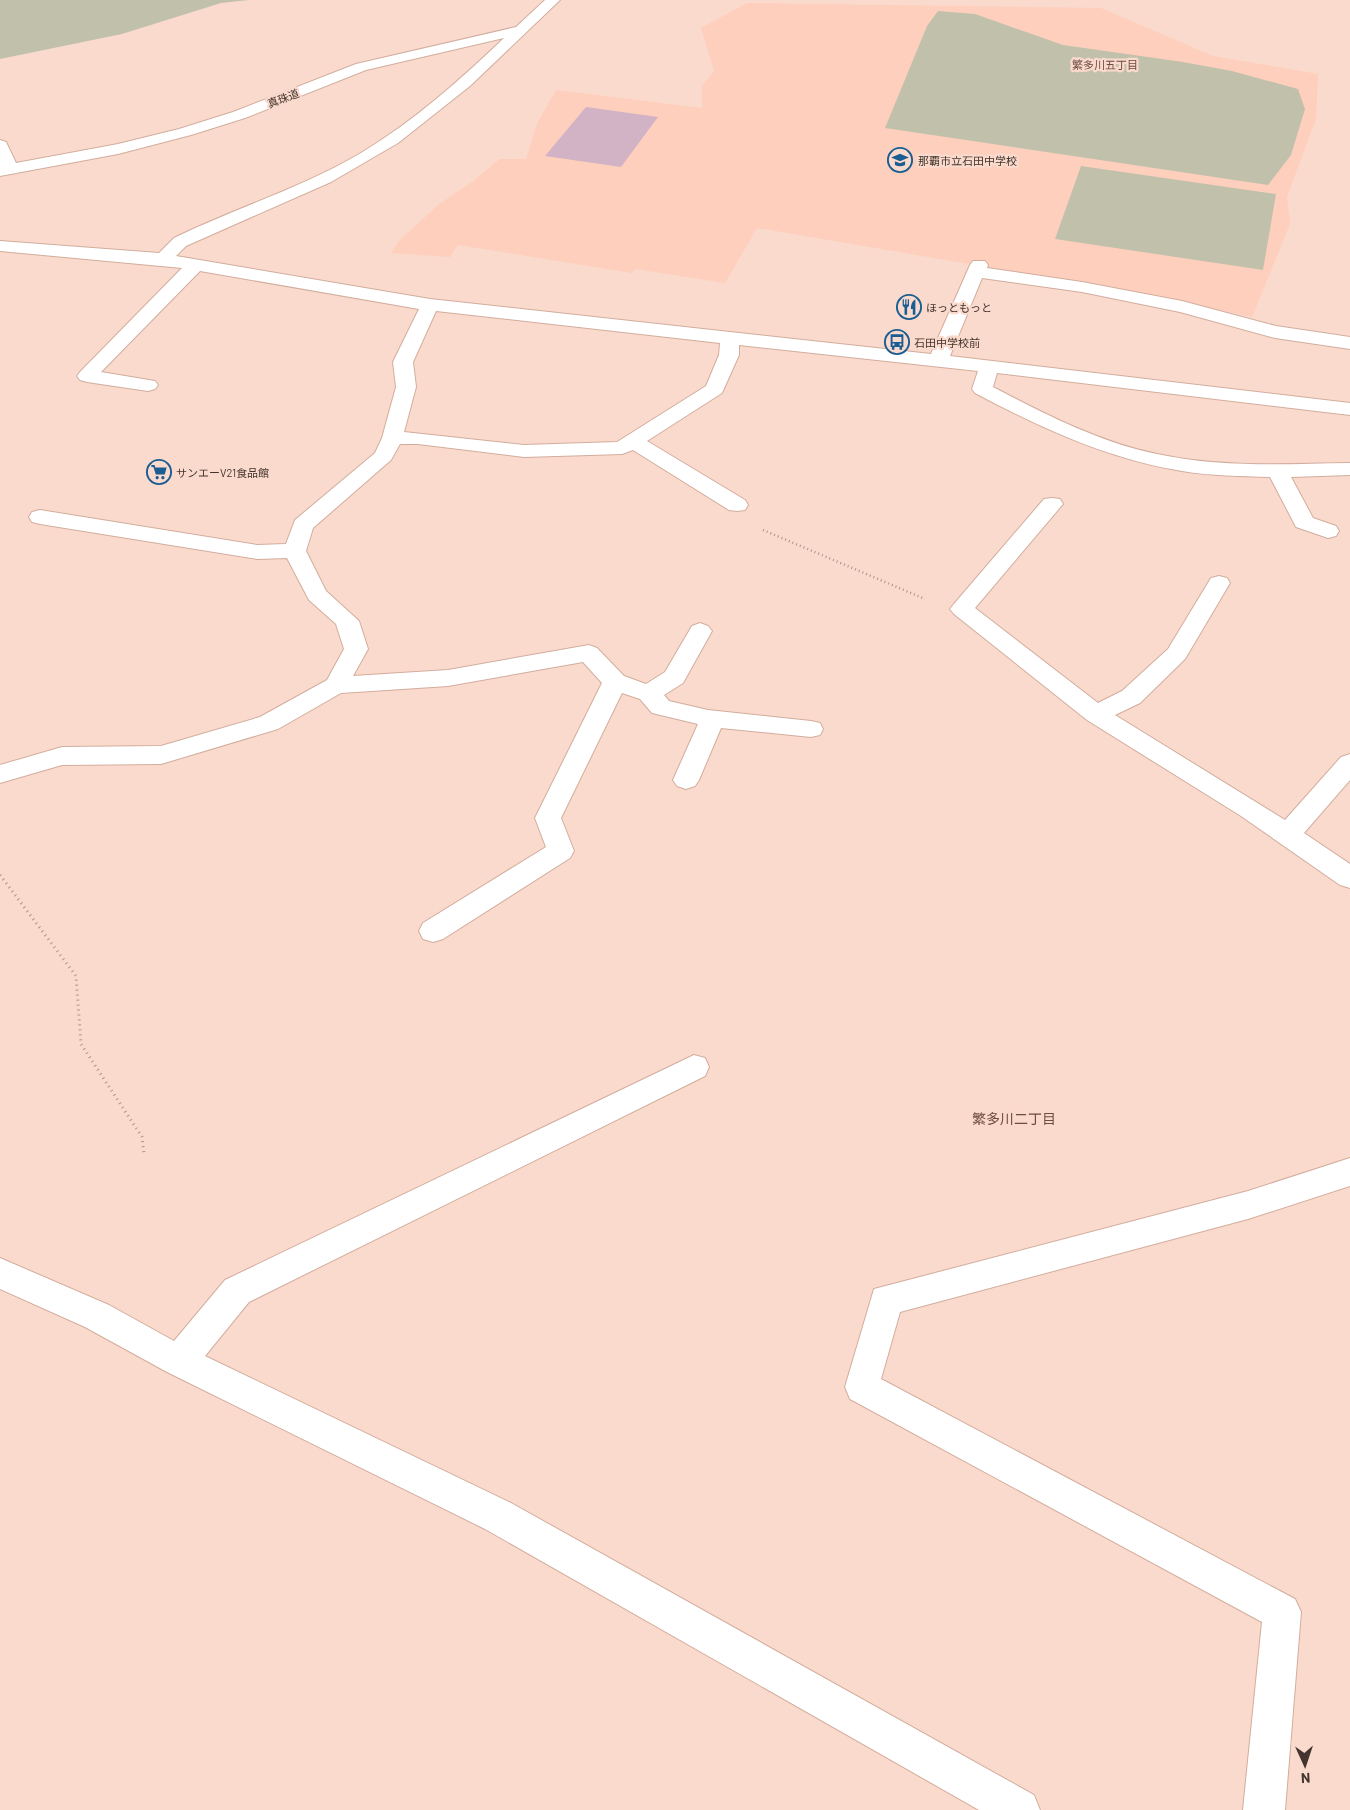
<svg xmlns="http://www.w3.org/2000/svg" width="1350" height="1810" font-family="Barlow,'Noto Sans JP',sans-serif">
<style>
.built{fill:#fecfbc}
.green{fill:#c1c1ab}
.water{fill:#d1b3c5}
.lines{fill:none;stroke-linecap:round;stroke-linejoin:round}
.minor-casing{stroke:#d2ad9d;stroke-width:2}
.path-far1{stroke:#ad948a;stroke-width:2.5;stroke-dasharray:1 3;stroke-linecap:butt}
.path{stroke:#ad948a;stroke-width:3;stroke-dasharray:1 4;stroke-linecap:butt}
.minor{fill:#fff;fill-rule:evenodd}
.labels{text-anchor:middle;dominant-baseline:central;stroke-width:4.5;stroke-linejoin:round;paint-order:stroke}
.far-neighbourhood-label{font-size:11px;fill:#6d4d3f;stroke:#fadacd}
.far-street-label{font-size:11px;fill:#43342d;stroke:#fadacd}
.far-poi-label{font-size:11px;fill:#43342d;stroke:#fadacd;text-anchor:start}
.neighbourhood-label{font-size:14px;fill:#6d4d3f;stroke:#fadacd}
</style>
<rect width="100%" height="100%" fill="#fadacd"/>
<path class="built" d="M747 3 1101 8 1213 56 1318 74 1316 119 1287 197 1290 224 1252 317 1123 290 757 228 725 283 635 269 632 273 458 245 450 257 391 253 399 241 438 205 472 182 500 159H526L537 124 556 90 702 108V86L714 71 701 28Z"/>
<path class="green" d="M0 0H249L221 3 122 34 0 59Z
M938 11 975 14 1063 45 1183 62 1232 71 1298 89 1305 109 1291 155 1268 185 885 128 927 26Z
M1081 166 1276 194 1263 270 1055 239Z"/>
<path class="water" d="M586 107 658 117 621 167 545 156Z"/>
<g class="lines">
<defs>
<path id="minor" d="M545 0H560L470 86 398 143 331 182 186 246 176 256 430 299 931 354 970 265 973 261H985L988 265 987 268 1082 282 1182 301 1276 326 1350 337V349L1275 338 1180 312 1082 292 982 278 950 356 1350 403V415L997 373 993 387C1045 414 1099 442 1157 454 1221 468 1286 464 1350 463V475L1291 477 1313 518 1336 526 1339 531 1336 536 1328 538 1296 527 1270 477C1240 476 1211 476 1182 471 1108 459 1041 428 975 393L972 389 978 371 739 345V355L722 393 647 441 745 500 748 505 745 510 737 511 729 510 633 450 622 454 524 457 418 444H400L391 460 313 528 306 551 326 591 359 621 368 649 353 676 448 670 589 645 597 648 624 676 646 684 665 672 692 626 700 623 708 626 712 631 683 683 664 695 669 701 708 710 811 721 820 723 823 729 820 735 811 737 721 728 699 780 695 786 686 789 677 786 673 780 698 724 652 713 640 699 622 693 561 818 574 851 570 858 443 939 433 942 423 939 419 931 423 923 546 847 535 818 602 683 583 662 448 686 341 693 278 729 161 764 62 765 0 783V765L62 747 161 746 260 717 327 680 344 649 336 624 309 600 287 558 257 559 40 524 32 522 29 517 32 512 40 510 257 545 286 544 295 520 375 453 382 438 396 387 393 362 419 309 200 271 101 372 155 381 158 385 155 389 148 391 87 382 80 380 77 376 80 372 182 268 0 251V241L159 253 174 238C235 208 302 188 361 153 414 121 460 80 504 38L366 70 245 118 191 135 118 154 0 176V140L6 142 16 163 118 144 179 129 233 112 356 64 516 27ZM436 311 720 343 719 355 706 386 617 442 524 445 404 432 416 387 413 362Z
M1052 498 1060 499 1063 504 975 608 1098 703 1122 691 1168 649 1211 578 1219 576 1227 578 1230 583 1185 659 1140 703 1115 715 1285 820 1341 757 1350 754V780L1304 833 1350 864V888L1340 885 1241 816 1087 720 954 614 950 609 954 604 1044 499Z
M694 1055 705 1058 709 1067 705 1076 249 1302 205 1356 511 1503 1034 1795 1040 1810H979L485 1529 167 1372 85 1327 0 1289V1258L109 1305 174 1341 225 1280Z
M1350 1158V1186L1248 1219 900 1312 881 1379 1295 1599 1301 1612 1285 1810H1243L1262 1622 850 1399 845 1387 874 1289 1248 1191Z"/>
</defs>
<use href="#minor" class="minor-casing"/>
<path class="path-far1" d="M763 530 925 599"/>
<path class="path" d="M0 875 76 976 81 1044 142 1137 144 1154"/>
<use href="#minor" class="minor"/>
</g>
<defs>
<symbol id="school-ring" viewBox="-11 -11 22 22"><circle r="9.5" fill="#fadacd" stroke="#1a5d92" stroke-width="1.5"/><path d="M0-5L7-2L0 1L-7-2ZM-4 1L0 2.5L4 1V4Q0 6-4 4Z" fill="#1a5d92"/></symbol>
<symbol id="restaurant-ring" viewBox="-11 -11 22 22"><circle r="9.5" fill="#fadacd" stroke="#1a5d92" stroke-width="1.5"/><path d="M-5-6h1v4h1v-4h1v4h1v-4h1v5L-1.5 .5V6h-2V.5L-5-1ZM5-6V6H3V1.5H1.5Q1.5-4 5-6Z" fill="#1a5d92"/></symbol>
<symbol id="bus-ring" viewBox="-11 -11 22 22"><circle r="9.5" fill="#fadacd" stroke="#1a5d92" stroke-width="1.5"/><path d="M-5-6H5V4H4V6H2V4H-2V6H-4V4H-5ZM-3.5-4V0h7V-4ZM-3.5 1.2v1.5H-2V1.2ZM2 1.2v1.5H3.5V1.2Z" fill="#1a5d92"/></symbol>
<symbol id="supermarket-ring" viewBox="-11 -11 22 22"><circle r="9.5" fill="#fadacd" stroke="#1a5d92" stroke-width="1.5"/><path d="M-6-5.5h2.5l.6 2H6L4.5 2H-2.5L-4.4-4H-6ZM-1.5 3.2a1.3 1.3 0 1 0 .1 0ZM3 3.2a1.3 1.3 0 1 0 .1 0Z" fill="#1a5d92"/></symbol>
</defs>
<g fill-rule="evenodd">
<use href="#school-ring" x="886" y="146" width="28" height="28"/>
<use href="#restaurant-ring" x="895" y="293" width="28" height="28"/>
<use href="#bus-ring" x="883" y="328" width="28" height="28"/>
<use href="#supermarket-ring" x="145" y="458" width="28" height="28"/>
</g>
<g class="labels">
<g class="far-neighbourhood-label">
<text x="1105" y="64">繁多川五丁目</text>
</g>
<g class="far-street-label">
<text transform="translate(283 98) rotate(-21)">真珠道</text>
</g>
<g class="far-poi-label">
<text x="918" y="160">那覇市立石田中学校</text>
<text x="926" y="307">ほっともっと</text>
<text x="914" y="342">石田中学校前</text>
<text x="176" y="472">サンエーV21食品館</text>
</g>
<g class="neighbourhood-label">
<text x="1014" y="1118">繁多川二丁目</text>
</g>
</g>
<g transform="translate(1305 1765) rotate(177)" stroke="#fadacd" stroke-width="4" paint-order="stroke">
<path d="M0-4L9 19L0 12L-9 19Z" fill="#43342d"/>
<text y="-8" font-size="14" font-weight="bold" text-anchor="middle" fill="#43342d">N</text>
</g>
</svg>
